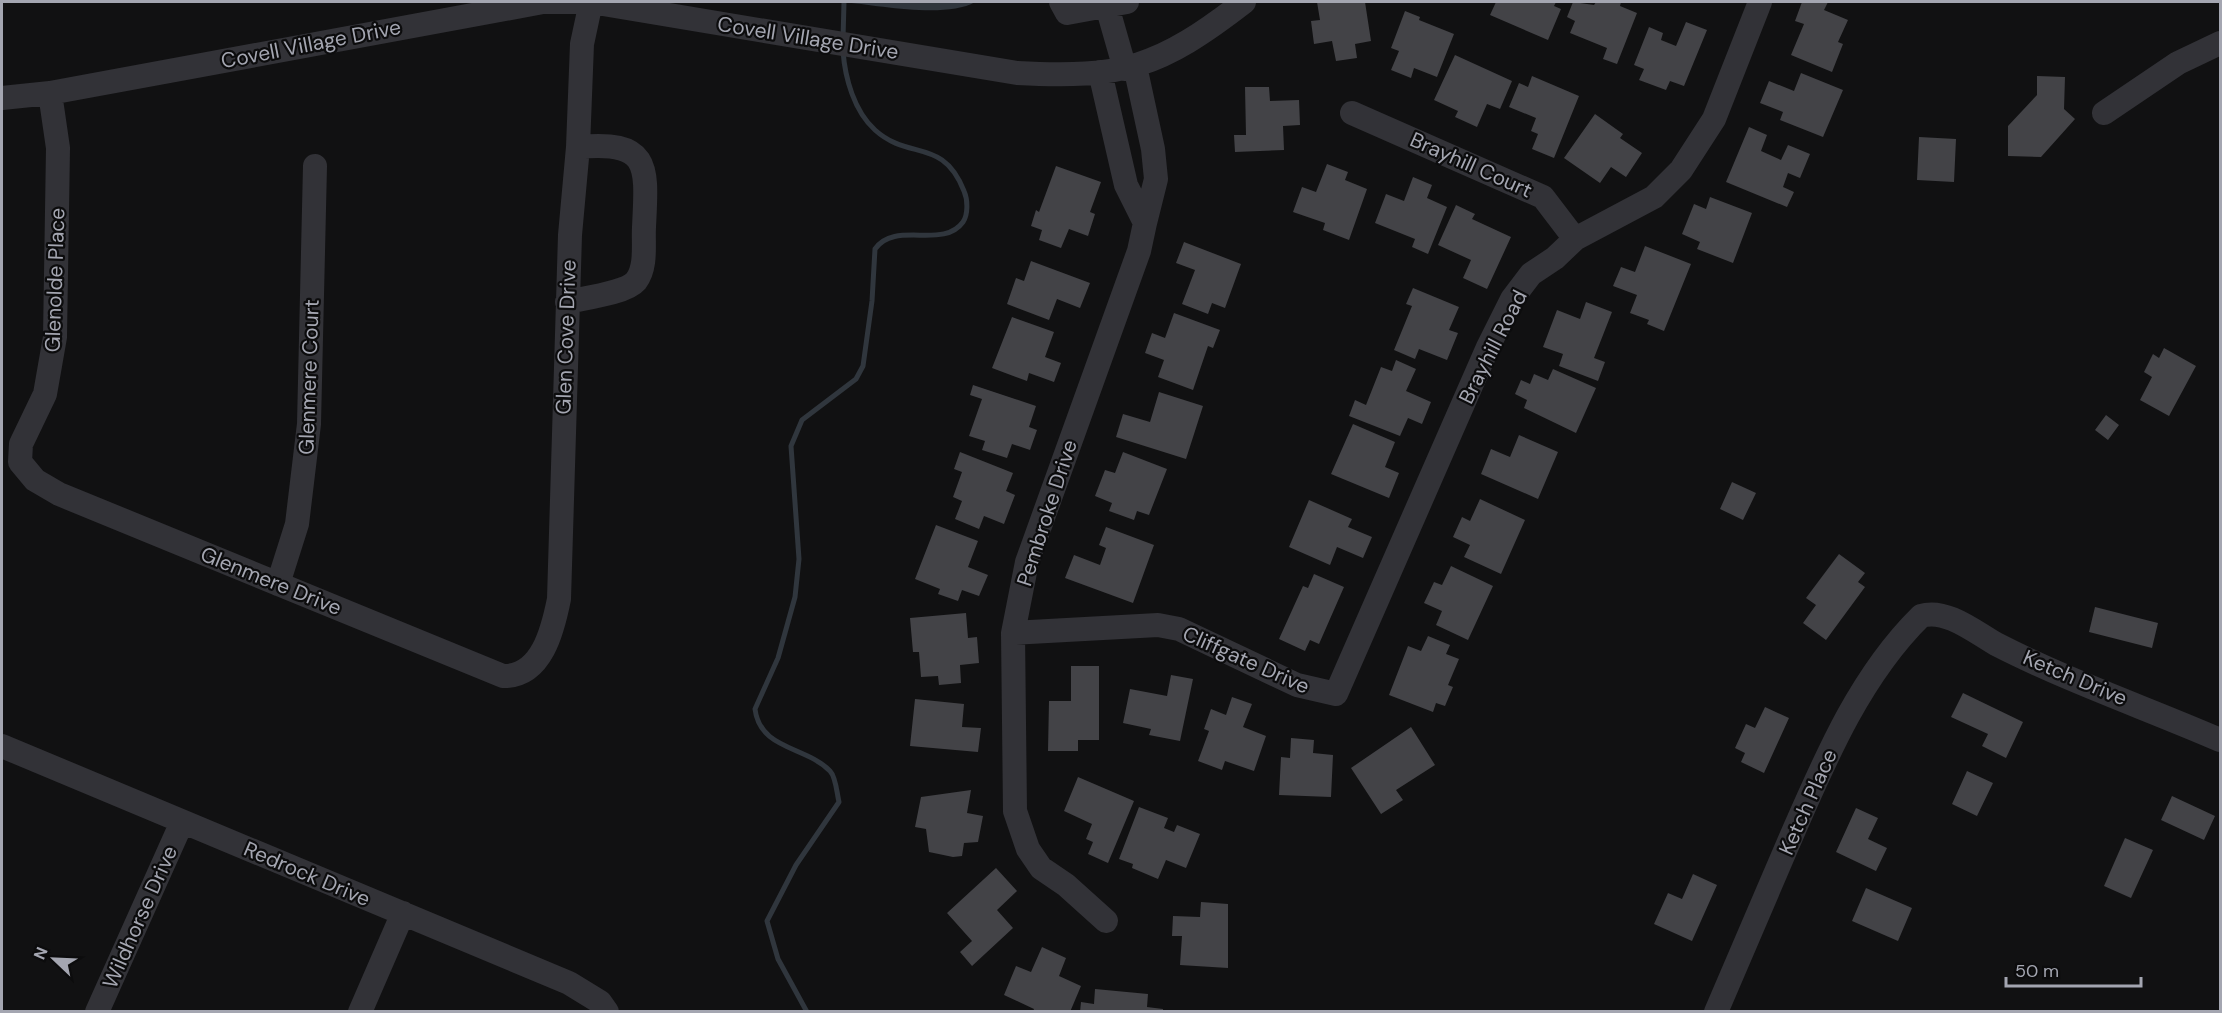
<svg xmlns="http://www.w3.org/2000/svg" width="2222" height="1013" font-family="'DM Sans',sans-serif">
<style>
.water{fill:#30363d}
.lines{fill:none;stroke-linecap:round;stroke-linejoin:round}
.stream{stroke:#30363d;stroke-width:5}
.building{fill:#434347}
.minor{stroke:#323237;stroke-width:24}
.labels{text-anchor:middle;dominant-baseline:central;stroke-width:4.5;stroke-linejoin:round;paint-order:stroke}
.street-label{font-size:21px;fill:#a4a6b1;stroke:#0c0c0d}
</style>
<rect width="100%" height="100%" fill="#111112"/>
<path class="water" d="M843 2H975C946 19 876 5 843 2Z"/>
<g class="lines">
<path class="stream" d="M843 39 844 2
M807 1012 778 959 767 921 796 865 839 802C837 794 836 777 830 771 806 746 760 750 755 709L778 658 795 597 799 559 791 446 802 420 856 379 863 366 872 301 875 249C895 220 943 250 963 222 968 215 968 200 964 191 943 137 909 161 875 130 854 111 845 78 843 51"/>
</g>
<path class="building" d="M1317 2H1365L1371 41 1355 44 1357 58 1336 61 1332 41 1314 44 1311 21 1320 20Z
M1496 2H1556L1554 6 1561 9 1548 40 1490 15Z
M1573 2 1594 5 1596 2H1621L1620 6 1637 13 1617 64 1603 59 1607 48 1570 33 1575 21 1567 17Z
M1802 2H1828L1824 10 1848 20 1838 42 1843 44 1832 72 1791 55 1804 24 1795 21Z
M1405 11 1420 17 1419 20 1454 34 1437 77 1414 68 1411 78 1391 70 1399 51 1391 48Z
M1686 22 1707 30 1684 86 1670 81 1666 90 1639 80 1644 69 1634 65 1649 27 1663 33 1661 40 1676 46Z
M1455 55 1512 81 1500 109 1487 104 1477 127 1455 117 1458 111 1434 100Z
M1801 73 1843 90 1823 137 1780 120 1783 112 1760 103 1769 81 1794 91Z
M1532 76 1579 96 1554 158 1532 149 1538 134 1531 131 1536 118 1509 107 1519 83 1528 87Z
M2037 76 2065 77 2064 109 2075 119 2041 157 2008 156V126L2037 95Z
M1245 87H1269L1270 101 1299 100 1300 125 1283 126 1284 150 1235 152 1234 135H1246Z
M1595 114 1623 134 1620 138 1642 153 1626 177 1611 167 1600 183 1564 158Z
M1749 127 1767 135 1761 151 1781 160 1788 145 1810 154 1800 178 1788 173 1783 187 1794 192 1787 207 1726 182Z
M1919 137 1956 139 1954 182 1917 180Z
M1327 164 1348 172 1345 180 1367 189 1349 240 1323 230 1325 223 1293 212 1302 187 1316 192Z
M1056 166 1101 182 1090 212 1095 214 1088 236 1069 229 1061 248 1039 240 1042 230 1031 226 1036 210 1039 212Z
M1413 177 1432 185 1427 198 1447 207 1428 254 1412 247 1415 239 1375 223 1386 194 1404 201Z
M1710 197 1752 213 1733 263 1697 249 1700 242 1682 234 1694 204 1706 209Z
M1456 205 1475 214 1472 219 1511 237 1487 289 1463 278 1471 260 1438 245Z
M1184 242 1241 264 1225 308 1212 303 1208 314 1182 304 1195 270 1176 263Z
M1645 246 1691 264 1664 331 1647 324 1649 320 1630 313 1637 295 1613 286 1621 267 1635 272Z
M1031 261 1090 283 1080 308 1057 299 1049 320 1007 304 1016 278 1024 281Z
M1413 288 1459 307 1449 330 1458 333 1447 360 1419 349 1415 359 1394 350 1412 306 1406 304Z
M1586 302 1612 312 1594 358 1605 362 1598 381 1559 366 1563 354 1543 347 1557 310 1580 319Z
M1174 313 1220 330 1213 348 1208 346 1193 390 1158 377 1164 360 1145 353 1152 333 1165 338Z
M1012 317 1054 332 1045 357 1061 363 1054 382 1029 373 1027 381 992 368Z
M2164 348 2196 366 2169 416 2140 400 2152 377 2144 372 2153 354 2159 358Z
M1396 360 1416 369 1406 391 1431 402 1422 424 1408 418 1400 436 1349 416 1355 400 1366 405 1381 367 1392 371Z
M1553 369 1596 388 1576 433 1524 408 1527 400 1515 394 1521 380 1530 384 1534 374 1548 380Z
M973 385 1036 406 1029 427 1037 430 1030 450 1012 444 1007 458 982 450 985 441 969 436 982 399 970 395Z
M1159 392 1203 406 1186 459 1116 437 1123 414 1150 422Z
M2106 415 2119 425 2108 440 2095 430Z
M1353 424 1395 442 1385 467 1399 473 1389 498 1331 474Z
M1519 435 1558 452 1538 499 1481 474 1491 449 1510 457Z
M960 452 1013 473 1006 491 1015 495 1004 524 984 516 979 529 955 519 962 501 953 497 962 472 954 469Z
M1123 452 1167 469 1149 515 1137 511 1134 520 1109 511 1112 503 1095 496 1105 470 1115 473Z
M1732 482 1756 493 1743 520 1720 509Z
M1480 499 1525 520 1501 574 1464 557 1470 545 1453 537 1462 517 1470 521Z
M1309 500 1352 519 1348 527 1372 537 1363 558 1337 547 1330 565 1289 547Z
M936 525 978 541 968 567 988 575 979 596 962 590 958 601 938 594 940 589 915 579Z
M1106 527 1154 545 1133 603 1065 578 1074 555 1100 565 1106 548 1099 545Z
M1839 554 1865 573 1858 582 1865 587 1826 640 1803 623 1816 605 1806 598Z
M1451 566 1493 586 1468 640 1436 625 1442 611 1424 603 1434 582 1442 585Z
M1314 574 1344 587 1319 644 1310 640 1305 651 1279 639 1303 586 1308 588Z
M2095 607 2158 623 2152 648 2089 632Z
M966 613 968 638 977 637 979 663 960 665 961 683 939 685 938 676 921 677 919 652H913L910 618Z
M1428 636 1450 645 1446 654 1459 659 1448 685 1453 687 1445 706 1436 703 1433 712 1389 695 1408 646 1421 651Z
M1071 666H1099V740H1078V751H1048L1049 701H1071Z
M1171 675 1193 679 1180 741 1149 735 1151 729 1123 723 1130 689 1167 696Z
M1963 693 2023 722 2006 758 1982 746 1988 734 1951 717Z
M1232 697 1252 704 1243 727 1266 736 1254 771 1225 761 1222 770 1198 761 1209 731 1204 729 1211 709 1226 715Z
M915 699 964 704 962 727 981 728 978 752 910 746Z
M1765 707 1789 718 1764 773 1741 762 1745 753 1735 748 1746 724 1755 728Z
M1411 727 1435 765 1396 790 1403 800 1381 814 1351 768Z
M1291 738 1314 740 1313 753 1333 755 1331 797 1279 795 1281 757 1290 758Z
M1967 771 1993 783 1977 816 1952 804Z
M1078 777 1134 801 1108 863 1088 854 1093 842 1086 839 1092 824 1064 811Z
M971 790 967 813 983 816 978 842 964 843 962 856 953 857 929 852 926 829 915 827 921 797Z
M2172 796 2215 816 2204 840 2161 820Z
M1139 807 1168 818 1164 828 1174 832 1177 825 1200 834 1186 868 1166 860 1158 879 1132 868 1133 864 1119 859Z
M1856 808 1878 818 1868 839 1887 848 1876 871 1836 852Z
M2125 838 2153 850 2131 898 2104 886Z
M996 868 1017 891 997 910 1013 928 972 966 960 952 972 941 947 913Z
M1693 874 1717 885 1692 941 1654 924 1668 893 1682 899Z
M1866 888 1912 908 1898 941 1852 921Z
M1201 902 1228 904V968L1180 965 1182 936H1172L1173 916 1200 917Z
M1042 947 1066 958 1059 976 1081 986 1070 1012H1033L1034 1009 1004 995 1016 966 1031 972Z
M1095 989 1148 994 1147 1007 1163 1009V1012H1080L1081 1002 1094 1004Z"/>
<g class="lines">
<path class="minor" d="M1061 2 1067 13 1127 2
M1109 2 1107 6 1125 69
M1100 72 1126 185 1145 223 1156 179 1153 149 1135 66
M50 93 58 148 55 337 45 394 21 444 20 462 35 480 59 494 503 676C542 677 553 629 559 599L570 235 578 147 582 44 591 2
M2 98 50 93 543 2H591L1017 73C1123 79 1160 67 1244 2
M1352 113 1543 197 1575 239
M2104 113 2178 63 2220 43
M567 302C584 298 626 293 636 281 647 267 643 243 644 227 647 166 651 140 578 147
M278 584 297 524 309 424 315 166
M1013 633 1158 625 1179 629 1297 685 1336 694 1488 347 1512 299 1531 274 1555 258 1575 239 1654 197 1681 170 1714 119 1760 2
M2 746 569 983 600 1002 607 1012
M1106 921 1066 885 1041 868 1028 849 1015 811 1013 633 1027 562 1139 251 1145 223
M97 1012 182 822
M360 1012 403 913
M1716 1012C1740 956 1764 900 1788 844 1823 764 1858 678 1921 616 1946 608 1975 632 1996 644 2068 681 2146 708 2220 740"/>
</g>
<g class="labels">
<g class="street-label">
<text transform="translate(808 38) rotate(9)">Covell Village Drive</text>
<text transform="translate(311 44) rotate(-11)">Covell Village Drive</text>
<text transform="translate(1471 165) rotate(24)">Brayhill Court</text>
<text transform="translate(55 280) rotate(-88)">Glenolde Place</text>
<text transform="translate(566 337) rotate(-88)">Glen Cove Drive</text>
<text transform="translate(1493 347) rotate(-63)">Brayhill Road</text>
<text transform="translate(309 377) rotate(-88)">Glenmere Court</text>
<text transform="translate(1047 513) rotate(-72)">Pembroke Drive</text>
<text transform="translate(271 581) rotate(22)">Glenmere Drive</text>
<text transform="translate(1246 660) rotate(24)">Cliffgate Drive</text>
<text transform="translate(2075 678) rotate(23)">Ketch Drive</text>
<text transform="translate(1808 802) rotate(-66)">Ketch Place</text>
<text transform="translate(307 874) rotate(23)">Redrock Drive</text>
<text transform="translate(140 917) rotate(-66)">Wildhorse Drive</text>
</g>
</g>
<rect width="2222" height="1013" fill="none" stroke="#a4a6b1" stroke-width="6"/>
<g transform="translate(54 959) rotate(293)" stroke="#0c0c0d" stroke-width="4.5" paint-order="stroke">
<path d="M0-4.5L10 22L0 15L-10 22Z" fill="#a4a6b1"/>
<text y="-9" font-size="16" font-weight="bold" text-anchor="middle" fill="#a4a6b1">N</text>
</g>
<path d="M2006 977v9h135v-9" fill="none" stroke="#a4a6b1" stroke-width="3"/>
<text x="2015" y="977" font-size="18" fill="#a4a6b1" stroke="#0c0c0d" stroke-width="4.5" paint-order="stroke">50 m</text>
</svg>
